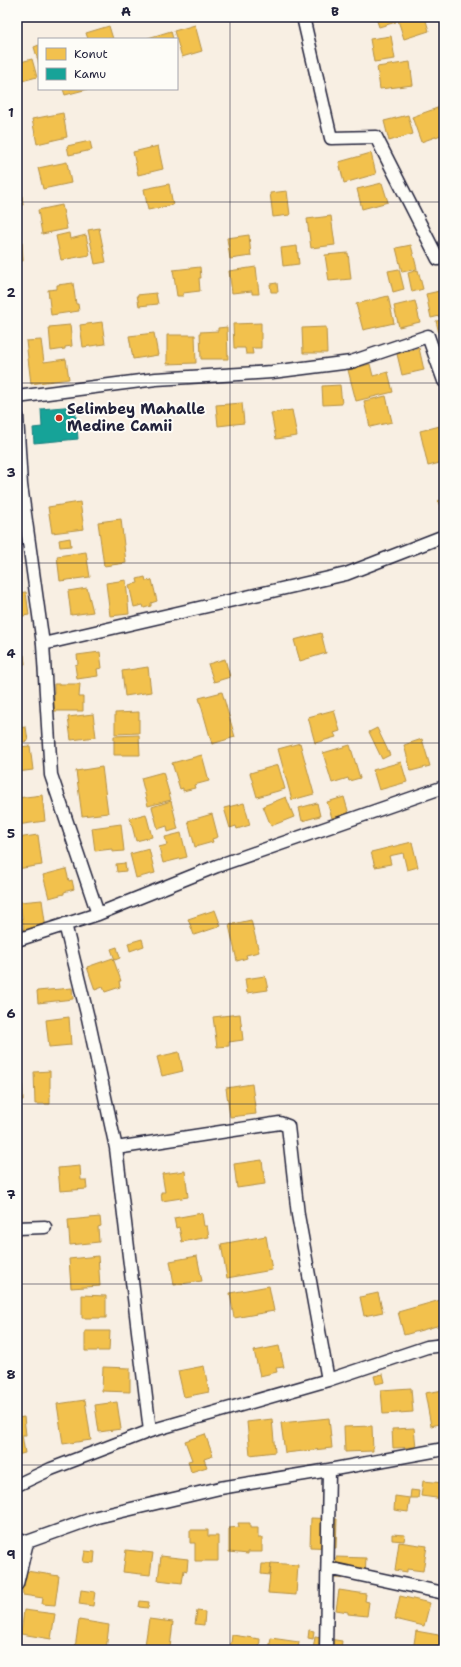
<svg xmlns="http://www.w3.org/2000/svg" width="461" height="1667" font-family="'Shantell Sans',sans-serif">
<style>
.homes{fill:#f2c14e;stroke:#b49148}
.public{fill:#17a398;stroke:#1a7c7c}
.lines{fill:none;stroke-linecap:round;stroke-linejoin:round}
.street-casing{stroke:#22223b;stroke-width:15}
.street{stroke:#fdfcf7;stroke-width:12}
.grid{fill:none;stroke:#22223b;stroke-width:1;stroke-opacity:0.55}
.poi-dot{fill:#c8321e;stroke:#fdfcf7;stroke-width:1.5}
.labels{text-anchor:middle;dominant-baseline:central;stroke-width:4;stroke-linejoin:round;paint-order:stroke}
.poi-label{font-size:15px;font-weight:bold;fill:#22223b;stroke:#fdfcf7;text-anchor:start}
.neatline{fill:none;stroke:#22223b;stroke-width:1.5}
.grid-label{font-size:13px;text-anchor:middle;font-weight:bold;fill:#22223b}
</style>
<rect width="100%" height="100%" fill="#f8efe3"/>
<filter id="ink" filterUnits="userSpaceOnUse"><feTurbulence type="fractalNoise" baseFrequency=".025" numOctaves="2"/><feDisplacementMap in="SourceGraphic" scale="8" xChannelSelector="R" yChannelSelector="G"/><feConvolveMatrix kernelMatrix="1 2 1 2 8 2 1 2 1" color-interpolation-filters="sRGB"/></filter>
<g filter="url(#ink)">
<path class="homes" d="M379 17H395L396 22 379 27 376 18Z
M397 17H425L429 31 404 39Z
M195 25 202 51 182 57 174 31Z
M109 26 113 39H88L86 33Z
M171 31 173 39H149L148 38Z
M391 36 395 59 374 62 370 39Z
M39 45V64L34 47Z
M32 59 37 77 18 82 17 63Z
M410 62 413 85 380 89 377 67Z
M63 89H88L65 95Z
M443 106 444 134 421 142 412 117Z
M63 113 67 137 37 144 32 119Z
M408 115 413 134 389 141 384 121Z
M90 141 92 150 69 155 67 146Z
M158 146 163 169 138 175 133 152Z
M371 153 376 174 344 183 339 162Z
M67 162 71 183 43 189 38 168Z
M20 178 23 205H17V179Z
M382 183 388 202 362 209 357 189Z
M169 184 173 205 148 210 144 189Z
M287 191 290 215 273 217 270 193Z
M62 205 67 229 42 234 38 210Z
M331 216 335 245 311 248 307 219Z
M99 228 106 262 95 264 88 230Z
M69 233 70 239 86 235 90 255 61 260 56 236Z
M249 235 251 256 230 259 227 238Z
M17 242H22L23 261H17Z
M411 245 417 269 402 272 396 248Z
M297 246 299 264 283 266 281 248Z
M348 253 351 279 329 281 325 255Z
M200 267 201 278H199L200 291 183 293V296H177L173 270Z
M256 267 259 294H252V291L232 293 229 271Z
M399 269 404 289 393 292 388 271Z
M418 270 423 289 412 292 408 273Z
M73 283 76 304H78L79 311 51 315 48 290 57 289V285Z
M277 283 278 292H271L270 284Z
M444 290V315L431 318 426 294Z
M156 293 158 304 139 306 137 295Z
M388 296 394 323 363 330 356 304Z
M415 301 420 322 399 327 394 306Z
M444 320V340L441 341 436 321Z
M102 322 105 344 83 347 80 325Z
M261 323V348H252L253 354H246L245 348H234L233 324Z
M70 325 72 346 65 347V349L51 351 49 327Z
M227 327 228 359H201L200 332 218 331V328Z
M326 327 327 353H303L302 328Z
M154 333 158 355 133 359 129 336Z
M167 335H195L196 363 167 364Z
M41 340 44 362 66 359 69 379 31 384 26 341Z
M419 348 424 370 402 375 397 354Z
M370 364 373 376 388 372 393 392 356 401 348 370Z
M340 385 342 404 323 405 322 386Z
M386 396 392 422 370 427 364 401Z
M242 403 244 423 218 426 216 405Z
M292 410 297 436 276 439 271 413Z
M444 425V462L428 466 420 431Z
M444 498V519L438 501Z
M80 502 84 529 52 533 48 507Z
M121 519 126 563 104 566 98 522Z
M70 538 71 546 60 547 59 540Z
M86 552 90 577 60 581 57 556Z
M145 577 146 581 152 580 157 601 151 603V606L144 608 143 605 134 607 129 585 138 583 137 579Z
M126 580 129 614 110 616 106 583Z
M87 588 93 612 71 615 68 591Z
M26 592 29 615 17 617V593Z
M321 633 326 653 300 661 294 640Z
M17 638H18L21 655H24L25 664 17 665Z
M100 652 102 668 97 669 98 676 77 679 75 665 78 664 77 655Z
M225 659 230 677 214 682 208 664Z
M148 667 151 692 125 696 122 671Z
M54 684H80L79 697H83V711H54Z
M222 692 235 737 212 744 199 698Z
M334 710 340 731 334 733 336 737 315 743 308 717Z
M139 712V733L115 734V713Z
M93 714 96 737 71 740 68 717Z
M26 727 28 741 17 743V728Z
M377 728 390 755 382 759 369 732Z
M139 735 140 755H114V736Z
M422 739 430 766 411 771 404 745Z
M300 743 314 794 292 800 278 749Z
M350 745 360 778 349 781 348 778 332 783 323 753Z
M30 746 33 770 17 772V747Z
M202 755 209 781 194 785 195 788 183 791V788L180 789 172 763Z
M401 762 407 782 379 790 373 770Z
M278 765 285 789 257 797 250 773Z
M102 767 108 813 82 816 76 771Z
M163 772 171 800 148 806 141 778Z
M42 795 45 821 17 825V798Z
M286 797 294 817 271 826 263 806Z
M344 797 349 814 332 818 327 802Z
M171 801 178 829 168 832 167 826 158 829 152 807Z
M244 803 250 825 237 829 236 826 230 828 224 808Z
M317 803 320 816 302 821 299 808Z
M146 814 152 837 136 841 130 818Z
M212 814 218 837 212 839 213 842 195 847 188 821Z
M121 824 124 851 112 852V849L95 851 92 828Z
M181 833 187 857 163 863 159 847 167 845 165 837Z
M38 835 42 865 17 869V838Z
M412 842 418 867 407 870 403 853 389 856 391 864 375 867 371 852Z
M149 849 155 873 136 878 130 854Z
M125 863 126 871 117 872 116 864Z
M66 869 69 881 72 880 74 889 64 892V894L49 898 43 875Z
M42 900 46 929 24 931 20 902Z
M215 910 221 926 194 935 188 919Z
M251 920 259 952 246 955 247 958 237 961 229 925Z
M142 939 144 946 130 951 128 943Z
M117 947 120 958 115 960 111 949Z
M113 958 121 981H119L120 987 105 992 103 987 95 990 87 967Z
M265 976 268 990 247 993 245 979Z
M72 988 73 999 38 1003 37 991Z
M240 1014 243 1040 229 1042V1046L217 1047 213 1017Z
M69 1017 71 1045 49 1047 46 1020Z
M179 1052 183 1071 162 1076 157 1057Z
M50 1071V1104H35L34 1072Z
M17 1073H22L23 1100H17Z
M252 1084 256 1114 230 1117 226 1088Z
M262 1160 265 1184 237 1188 234 1164Z
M80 1166 81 1180H86L87 1189 60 1191 58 1168Z
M185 1171 188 1197 162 1201 161 1192H165L162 1174Z
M202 1213 204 1226H207L209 1237 182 1242 179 1227 176 1228 174 1218Z
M100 1217 101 1226 98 1227 99 1242 70 1245 68 1220Z
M266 1236 272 1270 227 1278 221 1244Z
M98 1256 100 1286 71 1288 69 1259Z
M197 1256 202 1281 174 1285 170 1261Z
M269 1286 274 1311 234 1318 230 1293Z
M378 1293 383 1312 364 1316 360 1297Z
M82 1295 106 1296V1318H82Z
M444 1299V1324L404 1335 398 1312Z
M85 1331H110L109 1351H85Z
M279 1346 284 1367 276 1368 277 1372 260 1376 254 1351Z
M204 1366 209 1392 184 1397 178 1371Z
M103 1367 130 1368V1392L102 1391Z
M383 1374 385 1382 376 1384 374 1376Z
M411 1388 413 1412 383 1414 381 1390Z
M444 1390V1423L431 1426 425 1393Z
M85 1400 91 1440 63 1444 57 1404Z
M117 1402 121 1429 99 1432 95 1405Z
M24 1417 26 1435H22L25 1453 17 1455V1418Z
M329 1418 332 1448 285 1453 281 1423Z
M272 1419 275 1452 250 1455 247 1422Z
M372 1426 373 1451 345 1452 344 1427Z
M414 1428 416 1447 393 1448 392 1429Z
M205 1434 213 1456 204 1459 207 1467 191 1472 188 1461 192 1460 185 1441Z
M423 1481 444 1483V1499L421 1496Z
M411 1490 419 1491 418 1498H410Z
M395 1496 410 1498 408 1512 394 1510Z
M311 1518 337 1519 336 1548 310 1547Z
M238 1523H250V1528H258V1538H262V1552H248V1554L229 1552V1528L239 1527Z
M190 1530H208V1536H218V1561H195V1543H190Z
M392 1534 405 1535 404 1541 392 1540Z
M399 1542 427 1546 423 1571 407 1569V1572L395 1570Z
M126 1550 153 1553 150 1575 123 1572Z
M85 1551 95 1552 94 1563 83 1562Z
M161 1556 188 1559 187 1571 184 1570 182 1583 158 1580Z
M336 1557 366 1558 365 1579 332 1578 333 1562H336Z
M271 1563 298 1565 296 1595 268 1593Z
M262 1564H271L270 1575 261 1574Z
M20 1570 59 1576 55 1605 42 1604 43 1598 23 1595Z
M81 1590 95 1592 93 1606 79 1604Z
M339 1590 366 1594 365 1601 369 1602 367 1616 348 1614V1612L336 1610Z
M400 1596 430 1603 424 1626 395 1619Z
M140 1601 149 1602 148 1608 139 1607Z
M24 1610 55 1614 51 1639 21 1634Z
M197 1611 205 1612 204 1625 195 1624Z
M149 1619 173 1622 170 1648 145 1645Z
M79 1620 109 1625 106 1650 75 1648Z
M309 1630 314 1631 313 1639 308 1638Z
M416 1631 444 1636V1650H413Z
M232 1635 260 1639 259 1650H230Z
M315 1637 342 1641 341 1650H313Z
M271 1638 299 1642 298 1650H269Z"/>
<path class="public" d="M75 406 78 439 34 443 33 428 42 427 41 409Z"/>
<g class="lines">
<defs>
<path id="street" d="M303 17 331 138 376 137 438 259
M17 397 156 379 272 372 351 362 428 336 444 381
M17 416 21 485 43 644 51 775 98 914
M43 644 346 574 444 536
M65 924 88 1018 116 1148 150 1431
M17 940 98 914 217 866 444 787
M116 1148 280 1123 288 1126 298 1215 328 1380
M17 1228 45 1227
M17 1485 51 1469 150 1431 328 1380 427 1347 444 1345
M17 1538 27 1542 97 1517 220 1488 329 1470 444 1449
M328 1568 444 1593
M17 1584 27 1542
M326 1650 329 1470"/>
</defs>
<use href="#street" class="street-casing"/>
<use href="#street" class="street"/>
</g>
</g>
<path class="grid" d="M230 17V1650M17 202H444M17 383H444M17 563H444M17 743H444M17 924H444M17 1104H444M17 1284H444M17 1465H444"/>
<circle class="poi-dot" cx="59" cy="418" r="4"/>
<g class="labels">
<g class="poi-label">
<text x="67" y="409">Selimbey Mahalle<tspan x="67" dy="17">Medine Camii</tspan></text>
</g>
</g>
<rect width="461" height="1667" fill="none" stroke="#fdfcf7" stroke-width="44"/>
<rect x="38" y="38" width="140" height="52" fill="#fdfcf7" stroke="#a5a5ac"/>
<rect x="46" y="48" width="20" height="12" fill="#f2c14e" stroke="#a5a5ac"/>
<text x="74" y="58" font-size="12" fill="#22223b">Konut</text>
<rect x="46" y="68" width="20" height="12" fill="#17a398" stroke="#a5a5ac"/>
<text x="74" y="78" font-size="12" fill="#22223b">Kamu</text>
<rect x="22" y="22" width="417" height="1623" class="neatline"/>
<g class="grid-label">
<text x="126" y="16">A</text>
<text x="335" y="16">B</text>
<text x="11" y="117">1</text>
<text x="11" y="297">2</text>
<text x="11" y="477">3</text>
<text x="11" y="658">4</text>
<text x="11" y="838">5</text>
<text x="11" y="1018">6</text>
<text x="11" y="1199">7</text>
<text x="11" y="1379">8</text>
<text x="11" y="1559">9</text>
</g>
</svg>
